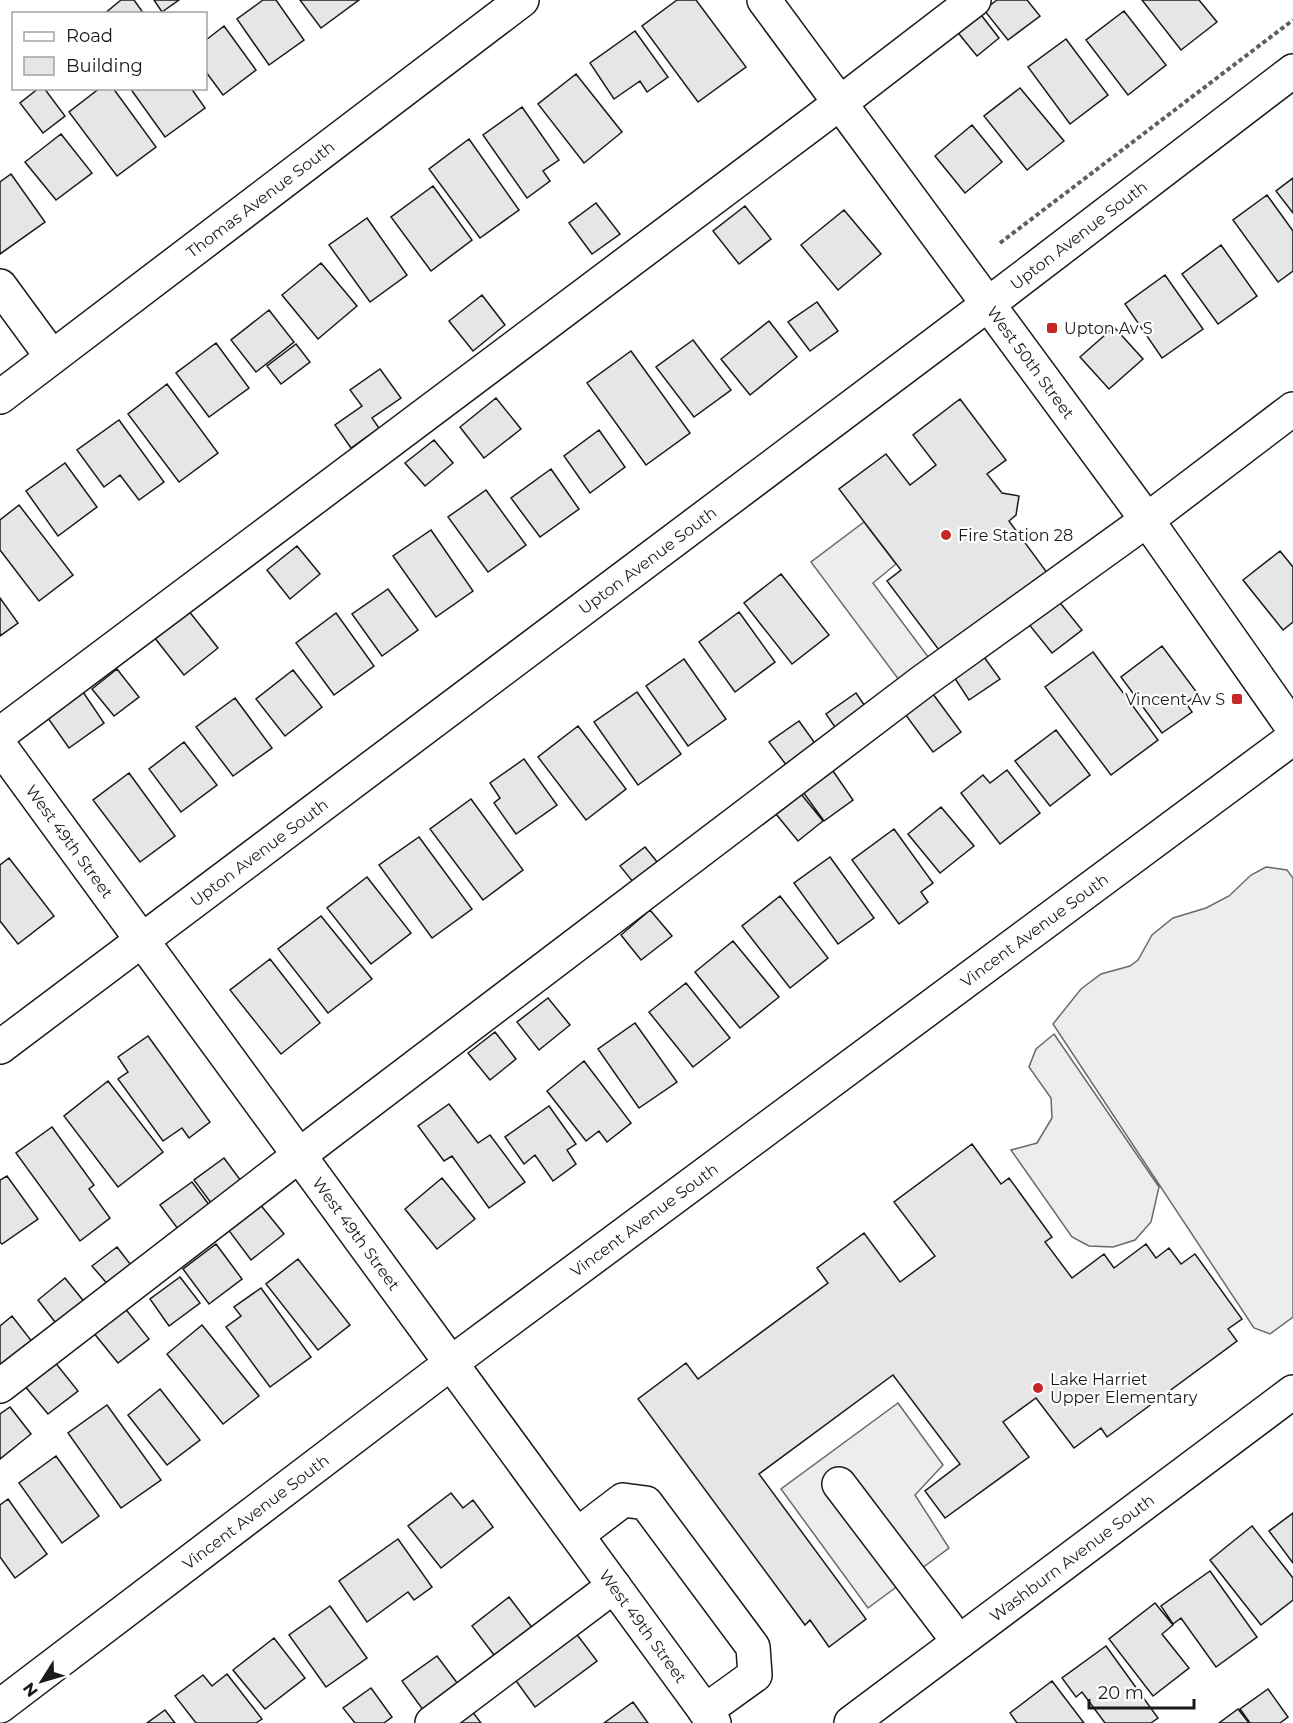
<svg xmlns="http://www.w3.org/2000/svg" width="1293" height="1723" font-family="Montserrat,sans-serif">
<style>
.built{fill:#ededed;stroke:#6a6a6a;stroke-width:1.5}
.building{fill:#e6e6e6;stroke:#1a1a1a;stroke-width:1.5}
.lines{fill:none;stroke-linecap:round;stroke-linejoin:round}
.minor-casing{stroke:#1a1a1a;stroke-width:36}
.major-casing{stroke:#1a1a1a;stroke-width:36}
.path{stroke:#5f5f5f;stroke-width:4;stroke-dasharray:4.5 3;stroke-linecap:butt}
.minor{stroke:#fff;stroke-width:33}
.major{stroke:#fff;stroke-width:33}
.poi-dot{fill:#c62828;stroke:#fff;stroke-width:2}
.labels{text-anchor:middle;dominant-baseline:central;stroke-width:4.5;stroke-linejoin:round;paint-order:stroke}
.street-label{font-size:16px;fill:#1a1a1a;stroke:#fff}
.poi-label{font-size:16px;fill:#1a1a1a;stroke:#fff;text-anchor:start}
</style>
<rect width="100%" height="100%" fill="#fff"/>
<path class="built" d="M864 522 896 564 873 583 932 662 902 684 811 562Z
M1266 867 1287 870 1293 878V1317L1270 1334 1254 1328 1053 1024 1081 989 1101 974 1130 966 1138 960 1152 935 1173 918 1206 908 1229 896 1251 875Z
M1054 1034 1159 1187 1151 1222 1135 1240 1113 1247 1089 1246 1072 1237 1011 1150 1037 1143 1052 1118 1051 1098 1029 1067 1036 1049Z
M898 1403 943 1465 915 1495 949 1548 868 1608 781 1489Z"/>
<path class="building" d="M121 0H134L144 14H104Z
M154 0H179L162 12Z
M263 0H276L304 40 269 65 237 19Z
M300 0H359L321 28Z
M677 0H696L746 67 698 102 642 26Z
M997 0H1027L1040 16 1008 40 984 10Z
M1142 0H1199L1217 22 1181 50Z
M978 11 999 38 977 56 955 29Z
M1124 11 1166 65 1128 95 1086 40Z
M224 26 256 70 223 95 206 72V40Z
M635 31 668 77 647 92 640 81 614 99 590 63Z
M1066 39 1108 95 1070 124 1028 67Z
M576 74 622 132 584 163 538 104Z
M39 88H44L65 116 43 133 20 103Z
M100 88H113L156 147 117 176 69 112Z
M130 88H191L205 108 165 137Z
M1020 88 1064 141 1027 170 984 116Z
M522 107 559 160 543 171 550 181 527 198 483 135Z
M972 125 1002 162 965 193 935 156Z
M61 134 92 173 56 200 25 162Z
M469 139 519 210 480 238 429 169Z
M11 174 45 222 0 254V182Z
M1293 178V213L1276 191Z
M433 186 472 240 431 271 391 217Z
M1267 195 1293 231V271L1278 282 1233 220Z
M596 203 620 234 592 254 569 223Z
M745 206 771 239 739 264 713 231Z
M844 210 881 254 838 290 801 245Z
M367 218 407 275 370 302 329 245Z
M1221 245 1257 296 1218 324 1182 274Z
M321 263 357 306 318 339 282 295Z
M1165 275 1203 329 1162 358 1125 304Z
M482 295 505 325 473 351 449 321Z
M817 302 838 331 810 351 788 322Z
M269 310 294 342 256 372 231 340Z
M769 321 797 357 750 395 721 359Z
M1114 327 1143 359 1109 389 1080 357Z
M693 340 731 390 694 417 656 367Z
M216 343 249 388 209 417 176 373Z
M296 344 310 362 281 384 267 366Z
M631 351 690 433 646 465 587 383Z
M380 369 401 398 372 418 379 428 351 448 335 425 362 406 350 390Z
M167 384 218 453 179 482 128 414Z
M496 398 521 429 484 458 460 427Z
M960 399 1006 460 987 474 1002 493 1019 496 1016 515 1009 521 1048 574 942 654 887 581 901 570 839 489 886 454 910 485 936 465 913 435Z
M119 420 164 482 139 500 120 475 104 487 77 450Z
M599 430 625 467 590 493 564 456Z
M434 440 453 463 425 486 405 463Z
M65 463 97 507 58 536 26 491Z
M551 469 579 509 540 537 511 498Z
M486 490 526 545 488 572 448 517Z
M19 505 73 575 39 601 0 550V520Z
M431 530 473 591 436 617 393 556Z
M297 546 320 574 290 599 267 570Z
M1280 551 1293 567V622L1283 630 1243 580Z
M781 574 829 635 792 664 744 603Z
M388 589 418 630 382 656 352 614Z
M0 598 18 623 0 636Z
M1057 599 1082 630 1052 653 1027 622Z
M188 610 218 648 184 675 154 637Z
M739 612 775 662 735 692 699 642Z
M336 613 374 666 334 695 296 643Z
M1162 646 1198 694 1186 703 1192 712 1162 733 1121 677Z
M1093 652 1158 740 1111 775 1045 687Z
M984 657 1000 679 969 700 954 677Z
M684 659 726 719 688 746 646 686Z
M117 669 139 697 114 716 92 689Z
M293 670 322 707 285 736 256 699Z
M79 686 104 723 69 748 43 711Z
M637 692 681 754 638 785 594 722Z
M856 693 871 715 841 736 826 714Z
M933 694 961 732 933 752 905 714Z
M235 698 272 748 233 776 196 727Z
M799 721 822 753 793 774 769 742Z
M578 726 626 789 586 820 538 757Z
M1056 730 1090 775 1050 806 1015 761Z
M184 742 217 785 181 812 149 769Z
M524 759 557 805 516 834 494 803 500 798 490 783Z
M1007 770 1040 813 1000 844 961 793 983 775 990 783Z
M833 771 853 800 824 821 803 792Z
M129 773 175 836 140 862 93 800Z
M801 794 823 821 798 841 776 814Z
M471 799 523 870 483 900 430 829Z
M941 807 974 846 940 873 908 834Z
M894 829 933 883 921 892 928 902 899 924 852 860Z
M419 837 472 909 432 938 379 865Z
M645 847 662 868 638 888 620 866Z
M830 857 874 918 838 944 794 883Z
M9 858 54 916 18 944 0 921V865Z
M367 877 411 933 371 964 327 908Z
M780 896 828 958 790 988 742 926Z
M650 910 672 936 641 960 621 935Z
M321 916 372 979 328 1013 278 949Z
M733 941 779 997 740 1028 695 972Z
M270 959 320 1023 281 1054 230 990Z
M686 983 730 1038 693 1067 649 1012Z
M548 998 570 1025 539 1050 517 1022Z
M635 1023 677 1082 639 1108 598 1049Z
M495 1032 516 1059 490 1080 468 1053Z
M148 1036 210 1122 189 1138 182 1128 163 1141 118 1079 128 1072 118 1057Z
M584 1061 631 1123 607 1142 599 1131 586 1141 547 1091Z
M108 1081 163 1152 118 1187 64 1116Z
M449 1104 478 1143 490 1135 525 1182 489 1208 452 1156 444 1161 418 1126Z
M549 1106 576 1144 567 1150 576 1164 553 1181 535 1155 524 1164 505 1137Z
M52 1127 94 1185 89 1189 110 1218 80 1241 16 1153Z
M972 1144 1001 1184 1009 1178 1052 1237 1045 1242 1072 1278 1104 1254 1114 1268 1146 1244 1156 1258 1169 1248 1181 1264 1195 1254 1242 1319 1228 1329 1237 1341 1107 1437 1101 1428 1074 1448 1036 1398 1003 1422 1029 1457 945 1518 925 1491 960 1464 893 1375 759 1474 866 1619 829 1647 810 1620 805 1625 638 1399 686 1363 698 1379 828 1283 817 1268 864 1233 900 1282 935 1256 894 1202Z
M224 1158 247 1189 217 1211 194 1180Z
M7 1176 38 1219 2 1244 0 1242V1180Z
M442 1178 475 1219 437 1249 405 1209Z
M192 1182 216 1214 184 1237 160 1205Z
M259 1203 284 1234 251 1260 227 1228Z
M216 1244 242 1279 209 1304 183 1269Z
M117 1247 134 1269 110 1287 92 1266Z
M298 1259 350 1325 318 1350 266 1284Z
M180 1277 200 1303 169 1326 150 1299Z
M65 1278 90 1309 62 1331 38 1300Z
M261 1288 311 1357 270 1387 226 1327 241 1316 234 1307Z
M124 1307 149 1339 118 1363 93 1332Z
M12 1316 37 1348 0 1377V1326Z
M202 1325 259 1396 223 1424 167 1354Z
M54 1361 78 1391 48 1414 24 1385Z
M160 1389 200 1440 167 1465 128 1415Z
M107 1405 161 1480 121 1508 68 1433Z
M10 1407 31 1434 0 1459V1414Z
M56 1456 99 1516 62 1543 19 1483Z
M451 1493 463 1508 473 1500 493 1527 441 1568 408 1526Z
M8 1499 47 1554 15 1578 0 1557V1505Z
M1293 1513V1563L1269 1531Z
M1252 1526 1293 1578V1600L1261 1625 1210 1560Z
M398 1539 432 1587 414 1600 408 1592 367 1622 339 1581Z
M1210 1571 1257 1637 1216 1667 1181 1618 1173 1624 1161 1606Z
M509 1597 534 1630 497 1659 472 1626Z
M1155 1603 1173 1625 1162 1634 1189 1668 1153 1696 1109 1639Z
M330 1606 367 1658 326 1687 289 1635Z
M572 1628 597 1661 535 1707 511 1674Z
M274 1638 305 1678 265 1709 233 1670Z
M1106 1646 1158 1718 1151 1723H1105L1082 1692 1076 1697 1062 1678Z
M437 1656 461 1688 426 1714 402 1681Z
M227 1674 262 1719 256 1723H196L175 1696 203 1675 212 1686Z
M1052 1681 1084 1723H1017L1010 1713Z
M371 1688 392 1717 384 1723H355L343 1708Z
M1268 1689 1288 1717 1280 1723H1250L1240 1709Z
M633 1702 648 1723H604Z
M468 1706 481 1723H445Z
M1238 1709 1249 1723H1219Z
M165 1710 175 1723H147Z"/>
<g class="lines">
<defs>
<g id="minor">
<path d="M0 286 52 357"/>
<path id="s1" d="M0 397 522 0"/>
<path d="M0 734 840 103 974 0"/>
<path id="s2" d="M0 746 714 1723"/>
<path id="s3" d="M0 1047 987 305 1293 71"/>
<path d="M0 1386 323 1137 922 682 1147 520 1293 409"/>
<path d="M839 1484 959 1642"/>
<path d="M577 1535 623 1500 646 1503 753 1647 755 1675 705 1711"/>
<path id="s4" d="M0 1706 451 1363 1293 738"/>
<path d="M432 1723 614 1586"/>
<path id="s5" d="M851 1723 1293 1392"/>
</g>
<g id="major">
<path id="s6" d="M764 0 1147 520 1293 728"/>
</g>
</defs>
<use href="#minor" class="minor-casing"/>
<use href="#major" class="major-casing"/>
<path class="path" d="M1000 243 1293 20"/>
<use href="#minor" class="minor"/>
<use href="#major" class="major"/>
</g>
<g class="poi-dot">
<rect x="1046" y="322" width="12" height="12" rx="3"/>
<circle cx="946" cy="535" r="6"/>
<rect x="1231" y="693" width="12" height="12" rx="3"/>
<circle cx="1038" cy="1388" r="6"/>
</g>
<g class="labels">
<g class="street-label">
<text stroke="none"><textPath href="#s1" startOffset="327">Thomas Avenue South</textPath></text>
<text stroke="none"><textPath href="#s3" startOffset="1350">Upton Avenue South</textPath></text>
<text stroke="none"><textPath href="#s6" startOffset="450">West 50th Street</textPath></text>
<text stroke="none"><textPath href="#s3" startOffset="810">Upton Avenue South</textPath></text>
<text stroke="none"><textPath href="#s2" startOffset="118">West 49th Street</textPath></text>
<text stroke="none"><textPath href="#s3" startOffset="324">Upton Avenue South</textPath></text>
<text stroke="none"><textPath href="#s4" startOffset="1293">Vincent Avenue South</textPath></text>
<text stroke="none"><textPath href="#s4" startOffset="807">Vincent Avenue South</textPath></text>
<text stroke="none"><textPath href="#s2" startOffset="604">West 49th Street</textPath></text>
<text stroke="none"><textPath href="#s4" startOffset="321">Vincent Avenue South</textPath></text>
<text stroke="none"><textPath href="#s5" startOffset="276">Washburn Avenue South</textPath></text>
<text stroke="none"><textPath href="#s2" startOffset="1090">West 49th Street</textPath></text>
</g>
<g class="poi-label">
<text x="1064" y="328">Upton Av S</text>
<text x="958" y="535">Fire Station 28</text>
<text x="1225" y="699" text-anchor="end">Vincent Av S</text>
<text x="1050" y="1379">Lake Harriet<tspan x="1050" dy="18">Upper Elementary</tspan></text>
</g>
</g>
<rect x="12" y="12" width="195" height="78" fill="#ffffff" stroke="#a3a3a3" stroke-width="1.5"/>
<rect x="24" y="32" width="30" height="9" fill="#ffffff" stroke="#a3a3a3" stroke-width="1.5"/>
<text x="66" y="42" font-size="18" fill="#1a1a1a">Road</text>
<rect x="24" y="57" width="30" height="18" fill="#e6e6e6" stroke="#a3a3a3" stroke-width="1.5"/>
<text x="66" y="72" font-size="18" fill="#1a1a1a">Building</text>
<g transform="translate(42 1681) rotate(233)" stroke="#ffffff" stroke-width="4.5" paint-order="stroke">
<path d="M0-4.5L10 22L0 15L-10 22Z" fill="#1a1a1a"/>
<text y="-9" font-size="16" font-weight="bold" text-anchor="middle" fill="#1a1a1a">N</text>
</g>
<path d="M1089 1699v9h105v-9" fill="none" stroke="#1a1a1a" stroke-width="3"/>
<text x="1098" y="1699" font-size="18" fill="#1a1a1a" stroke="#ffffff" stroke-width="4.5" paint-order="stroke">20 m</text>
</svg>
